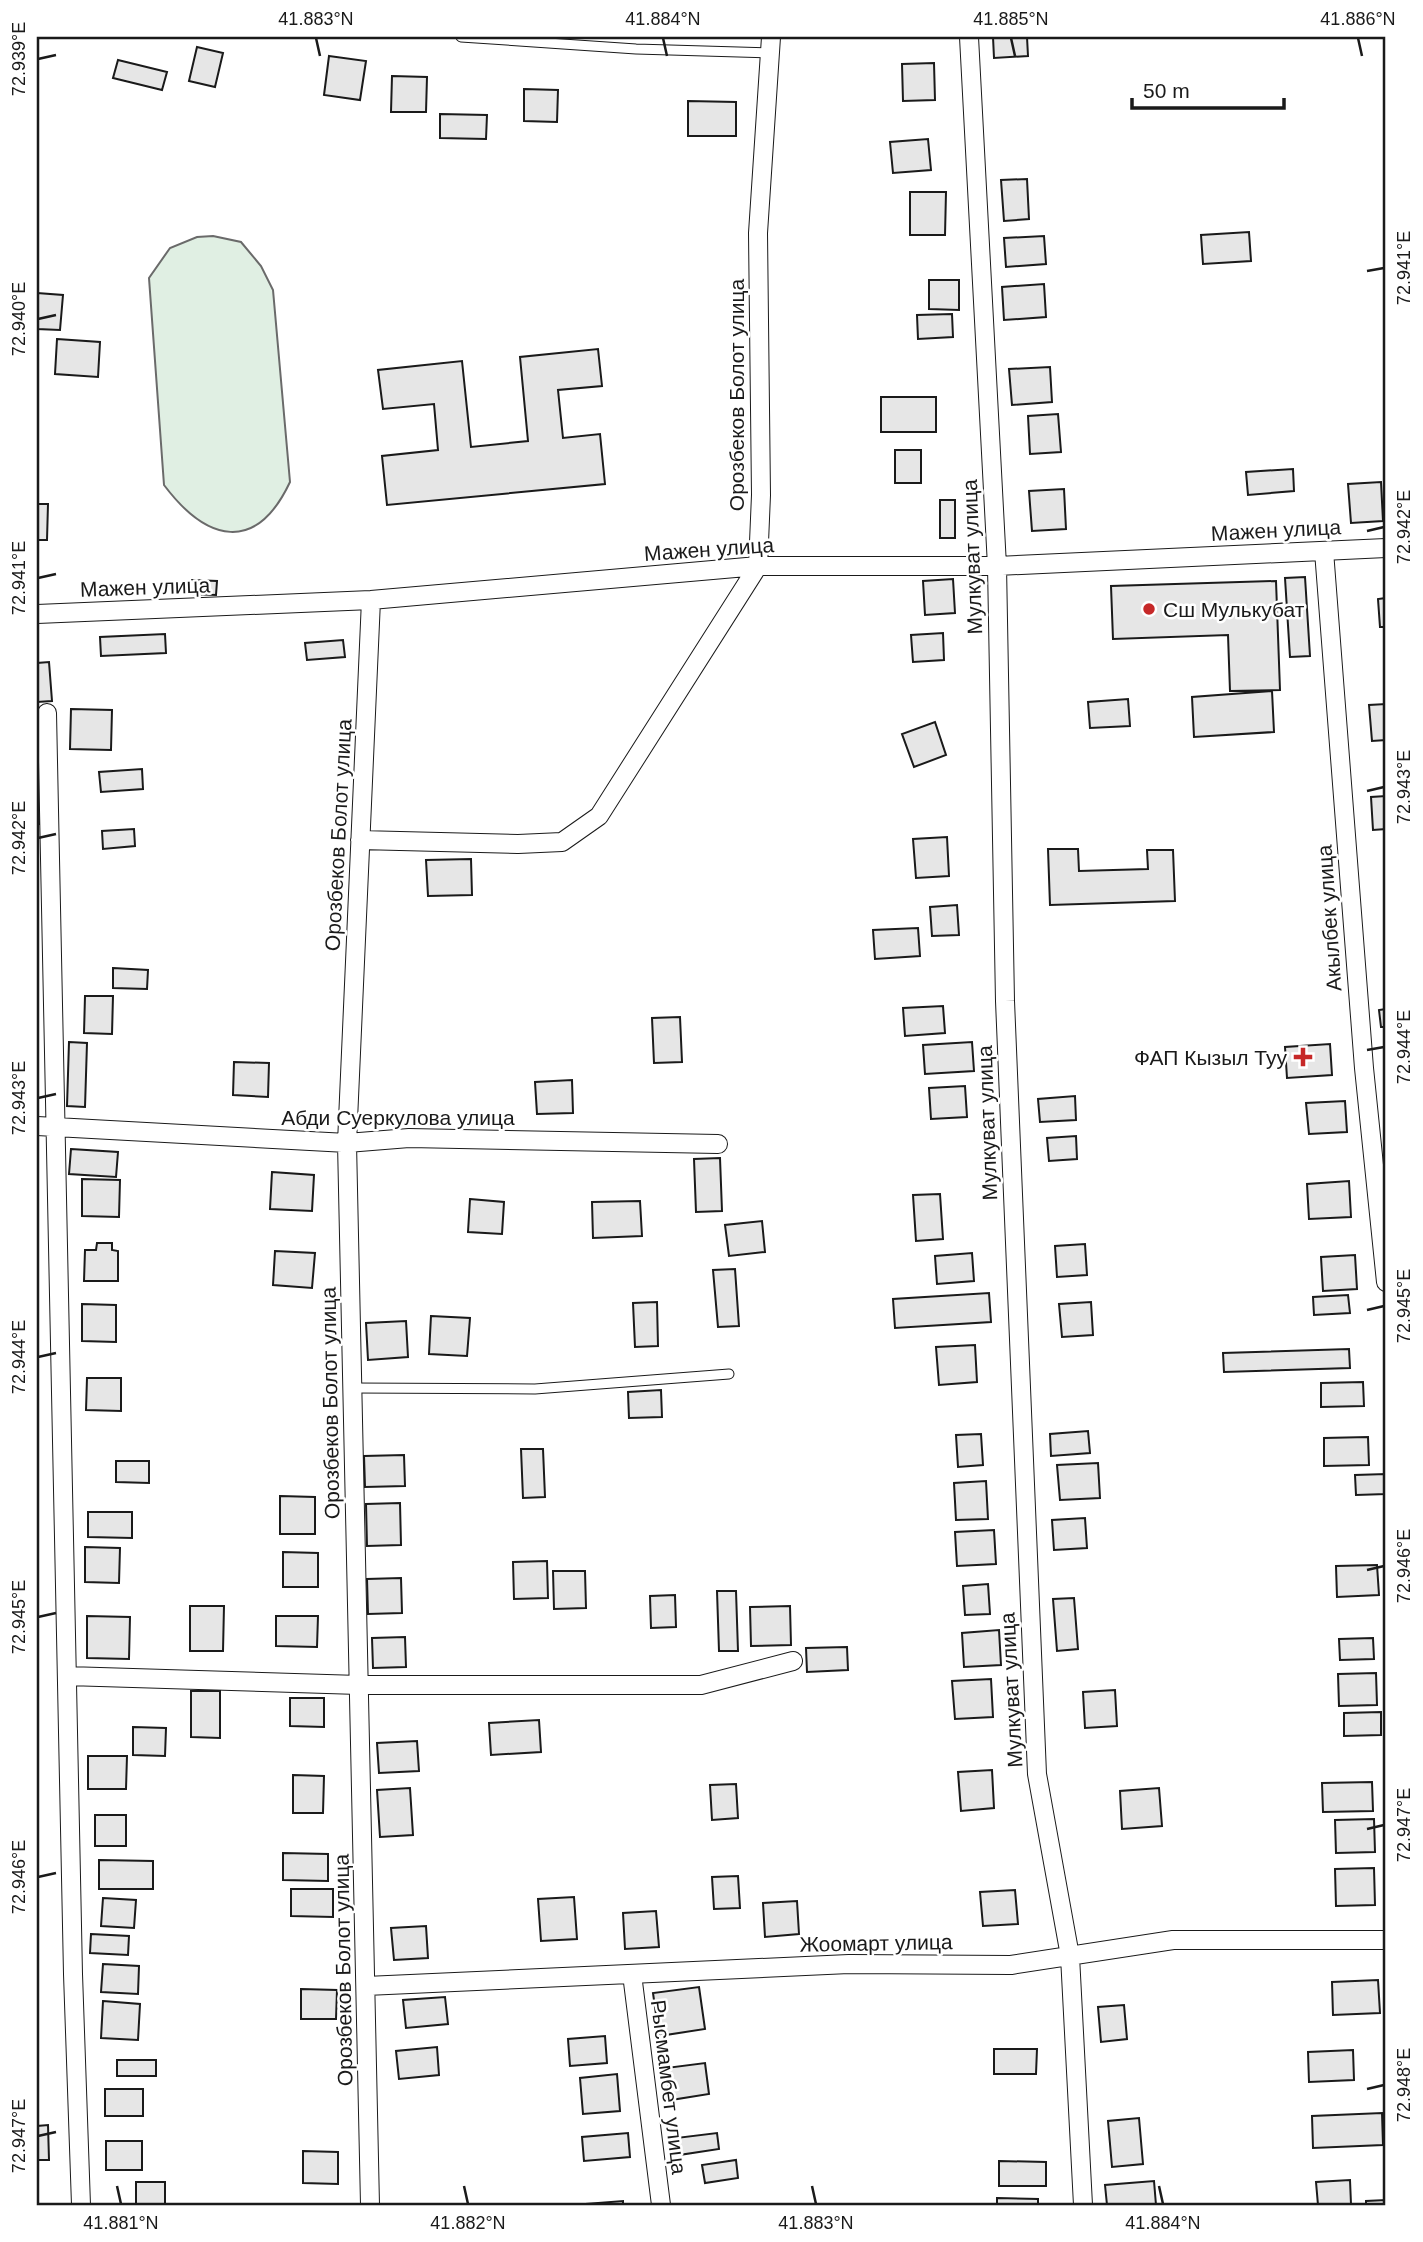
<svg xmlns="http://www.w3.org/2000/svg" width="1423" height="2242" font-family="Helvetica,sans-serif">
<style>
.green{fill:#e0efe3;stroke:#6a6a6a;stroke-width:2}
.building{fill:#e6e6e6;stroke:#1a1a1a;stroke-width:2}
.lines{fill:none;stroke-linecap:round;stroke-linejoin:round}
.service-casing{stroke:#1a1a1a;stroke-width:11}
.minor-casing{stroke:#1a1a1a;stroke-width:20}
.service{stroke:#fff;stroke-width:9}
.minor{stroke:#fff;stroke-width:18}
.ticks{fill:none;stroke:#1a1a1a;stroke-width:2.5}
.poi-dot{fill:#c62828;stroke:#fff;stroke-width:2.5}
.labels{text-anchor:middle;dominant-baseline:central;stroke-width:5;stroke-linejoin:round;paint-order:stroke}
.street-label{font-size:21px;fill:#1a1a1a;stroke:#fff}
.poi-label{font-size:21px;fill:#1a1a1a;stroke:#fff;text-anchor:start}
.neatline{fill:none;stroke:#1a1a1a;stroke-width:2.5}
.ticks-label{font-size:18px;text-anchor:middle;fill:#1a1a1a}
</style>
<rect width="100%" height="100%" fill="#fff"/>
<path class="green" d="M213 236 241 242 261 266 273 290 290 482C256 554 207 542 164 485L149 278 170 248 197 237Z"/>
<path class="building" d="M993 37H1027L1028 56 994 58Z
M197 47 223 53 215 87 189 81Z
M329 56 366 61 360 100 324 95Z
M118 60 167 72 162 90 113 78Z
M934 63 935 100 903 101 902 64Z
M392 76 427 77 426 112H391Z
M524 89 558 90 557 122 524 121Z
M688 101 736 102V136H688Z
M440 114 487 115 486 139 440 138Z
M928 139 931 170 893 173 890 142Z
M1027 179 1029 219 1004 221 1001 180Z
M910 192H946L945 235H910Z
M1249 232 1251 261 1203 264 1201 235Z
M1044 236 1046 264 1006 267 1004 238Z
M929 280H959V310L929 309Z
M1044 284 1046 317 1004 320 1002 287Z
M37 293 63 295 60 330 37 329Z
M952 314 953 337 918 339 917 315Z
M57 339 100 342 98 377 55 374Z
M598 349 602 386 558 390 563 438 600 434 605 484 387 505 382 456 438 450 434 404 383 409 378 370 462 361 471 447 528 441 520 357Z
M1050 367 1052 402 1012 405 1009 369Z
M881 397H936V432H881Z
M1058 414 1061 452 1030 454 1028 416Z
M895 450H921V483H895Z
M1293 469 1294 491 1248 495 1246 472Z
M1381 482 1383 521 1351 523 1348 484Z
M1064 489 1066 529 1032 531 1029 491Z
M940 500H955V538H940Z
M37 504H48L47 540H37Z
M1305 577 1310 656 1290 657 1285 578Z
M953 579 955 613 925 615 923 581Z
M192 580 217 581 216 595 192 594Z
M1276 581 1280 690 1230 691 1228 635 1113 639 1111 586Z
M1386 598V627H1380L1378 599Z
M943 633 944 660 913 662 911 635Z
M165 634 166 653 101 656 100 637Z
M343 640 345 657 307 660 305 643Z
M49 662 52 701 37 702V663Z
M1272 691 1274 732 1194 737 1192 697Z
M1128 699 1130 726 1090 728 1088 702Z
M1386 704V740L1372 741 1369 705Z
M71 709 112 710 111 750 70 749Z
M935 722 946 755 914 767 902 734Z
M142 769 143 789 101 792 99 772Z
M37 790 39 824H37Z
M1386 796V829L1373 830 1371 797Z
M134 829 135 846 103 849 102 831Z
M947 837 949 876 916 878 913 839Z
M1048 849H1078L1079 871 1148 869 1147 850H1173L1175 901 1050 905Z
M471 859 472 895 428 896 426 860Z
M957 905 959 935 932 936 930 907Z
M918 928 920 956 875 959 873 930Z
M37 941H38L37 1019Z
M113 968 148 970 147 989 113 988Z
M85 996H113L112 1034 84 1033Z
M943 1006 945 1033 905 1036 903 1008Z
M1386 1009V1027H1381L1379 1010Z
M680 1017 682 1062 654 1063 652 1018Z
M69 1042 87 1043 85 1107 67 1106Z
M972 1042 974 1071 925 1074 923 1045Z
M1330 1044 1332 1075 1287 1078 1285 1047Z
M234 1062 269 1063 268 1097 233 1095Z
M572 1080 573 1113 537 1114 535 1082Z
M965 1086 967 1117 931 1119 929 1088Z
M1075 1096 1076 1120 1040 1122 1038 1099Z
M1345 1101 1347 1132 1309 1134 1306 1103Z
M1076 1136 1077 1159 1049 1161 1047 1138Z
M71 1149 118 1152 116 1177 69 1174Z
M720 1158 722 1211 696 1212 694 1159Z
M272 1172 314 1175 312 1211 270 1209Z
M82 1179 120 1180 119 1217 82 1216Z
M1349 1181 1351 1217 1309 1219 1307 1184Z
M940 1194 943 1239 916 1241 913 1195Z
M470 1199 504 1202 502 1234 468 1232Z
M640 1201 642 1236 593 1238 592 1202Z
M762 1221 765 1252 729 1256 725 1225Z
M97 1243H112V1250L118 1251V1281H84L85 1250H96Z
M1085 1244 1087 1275 1057 1277 1055 1246Z
M275 1251 315 1253 312 1288 273 1285Z
M972 1253 974 1281 937 1284 935 1256Z
M1355 1255 1357 1289 1323 1291 1321 1257Z
M735 1269 739 1326 718 1327 713 1270Z
M989 1293 991 1322 895 1328 893 1299Z
M1348 1295 1350 1313 1314 1315 1313 1297Z
M657 1302 658 1346 635 1347 633 1303Z
M1091 1302 1093 1335 1062 1337 1059 1304Z
M82 1304 116 1305V1342L82 1341Z
M431 1316 470 1318 467 1356 429 1354Z
M406 1321 408 1357 368 1360 366 1323Z
M975 1345 977 1382 939 1385 936 1347Z
M1349 1349 1350 1368 1224 1372 1223 1353Z
M87 1378H121V1411L86 1410Z
M1363 1382 1364 1406 1321 1407V1383Z
M661 1390 662 1417 629 1418 628 1392Z
M1088 1431 1090 1453 1051 1456 1050 1434Z
M981 1434 983 1465 958 1467 956 1435Z
M1368 1437 1369 1465 1324 1466V1438Z
M521 1449H543L545 1497 523 1498Z
M404 1455 405 1486 365 1487 364 1456Z
M116 1461H149V1483L116 1482Z
M1098 1463 1100 1498 1060 1500 1057 1465Z
M1386 1474V1494L1356 1495 1355 1475Z
M986 1481 988 1519 956 1520 954 1483Z
M280 1496 315 1497V1534H280Z
M400 1503 401 1545 367 1546 366 1504Z
M88 1512H132V1538L88 1537Z
M1085 1518 1087 1548 1054 1550 1052 1520Z
M994 1530 996 1564 957 1566 955 1532Z
M85 1547 120 1548 119 1583 85 1582Z
M283 1552 318 1553V1587H283Z
M547 1561 548 1598 514 1599 513 1562Z
M1377 1565 1379 1595 1337 1597 1336 1566Z
M553 1571H585L586 1608 554 1609Z
M401 1578 402 1613 368 1614 367 1579Z
M988 1584 990 1614 965 1615 963 1586Z
M717 1591H736L738 1651H719Z
M675 1595 676 1627 651 1628 650 1596Z
M1074 1598 1078 1649 1057 1651 1053 1599Z
M190 1606H224L223 1651H190Z
M790 1606 791 1645 751 1646 750 1607Z
M87 1616 130 1617 129 1659 87 1658Z
M276 1616H318L317 1647 276 1646Z
M999 1630 1001 1665 964 1667 962 1633Z
M405 1637 406 1667 373 1668 372 1638Z
M1373 1638 1374 1659 1340 1660 1339 1639Z
M847 1647 848 1670 807 1672 806 1648Z
M1376 1673 1377 1705 1339 1706 1338 1674Z
M991 1679 993 1717 955 1719 952 1681Z
M1115 1690 1117 1726 1085 1728 1083 1692Z
M191 1691H220V1738L191 1737Z
M290 1698H324V1727L290 1726Z
M1381 1712V1735L1344 1736V1713Z
M539 1720 541 1752 491 1755 489 1723Z
M133 1727 166 1728 165 1756 133 1755Z
M417 1741 419 1771 379 1773 377 1743Z
M88 1756H127L126 1789H88Z
M992 1770 994 1808 961 1811 958 1772Z
M293 1775 324 1776 323 1813H293Z
M1372 1782 1373 1811 1323 1812 1322 1783Z
M736 1784 738 1818 712 1820 710 1785Z
M410 1788 413 1835 380 1837 377 1790Z
M1159 1788 1162 1826 1122 1829 1120 1791Z
M95 1815H126V1846H95Z
M1374 1819 1375 1852 1336 1853 1335 1820Z
M283 1853 328 1854V1881L283 1880Z
M99 1860 153 1861V1889H99Z
M1374 1868 1375 1905 1336 1906 1335 1869Z
M738 1876 740 1908 714 1909 712 1877Z
M291 1889H333V1917L291 1916Z
M1015 1890 1018 1924 983 1926 980 1892Z
M574 1897 577 1939 541 1941 538 1899Z
M103 1898 136 1900 134 1928 101 1926Z
M797 1901 799 1934 765 1937 763 1903Z
M656 1911 659 1947 625 1949 623 1913Z
M426 1926 428 1958 394 1960 391 1928Z
M91 1934 129 1936 128 1955 90 1953Z
M103 1964 139 1966 138 1994 101 1992Z
M1378 1980 1380 2013 1333 2015 1332 1982Z
M699 1987 705 2029 659 2036 653 1993Z
M301 1989 337 1990 336 2019H301Z
M445 1997 448 2024 406 2028 403 2000Z
M103 2001 140 2004 138 2040 101 2038Z
M1124 2005 1127 2039 1101 2042 1098 2007Z
M605 2036 607 2063 570 2066 568 2039Z
M437 2047 439 2075 399 2079 396 2051Z
M994 2049H1037L1036 2074H994Z
M1353 2050 1354 2080 1309 2082 1308 2052Z
M117 2060H156V2076H117Z
M705 2063 709 2094 671 2100 666 2068Z
M617 2074 620 2111 583 2114 580 2078Z
M105 2089H143V2116H105Z
M1382 2113 1383 2145 1313 2148 1312 2116Z
M1139 2118 1143 2164 1112 2167 1108 2121Z
M48 2125 49 2160H37V2126Z
M628 2133 630 2157 584 2161 582 2137Z
M717 2133 719 2149 679 2155 676 2138Z
M106 2141H142V2170H106Z
M303 2151 338 2152V2184L303 2183Z
M736 2160 738 2178 705 2183 702 2165Z
M999 2161 1046 2162V2186H999Z
M1350 2180 1351 2204 1318 2205 1316 2182Z
M1154 2181 1156 2205H1107L1105 2185Z
M136 2182H165V2205H136Z
M997 2198 1038 2199V2205H997Z
M1386 2200V2205H1366V2201Z
M623 2201V2205H586V2204Z"/>
<g class="lines">
<defs>
<path id="service" d="M461 37 636 49 770 53
M353 1388 535 1389 729 1374"/>
<path id="minor" d="M969 37 997 566 1005 1001 1037 1774 1070 1956 1083 2205
M1324 551 1364 1068 1386 1282
M37 614 371 600 758 566H997L1386 548
M47 713 73 1974 81 2205
M360 840 518 844 562 842 599 816 758 566 761 495 758 233 771 37
M37 1126 347 1143 409 1138 718 1144
M67 1676 359 1685H701L793 1661
M632 1974 661 2205
M366 1986 849 1964 1011 1965 1173 1940H1386
M370 2205 347 1143 371 600"/>
</defs>
<use href="#service" class="service-casing"/>
<use href="#minor" class="minor-casing"/>
<use href="#service" class="service"/>
<use href="#minor" class="minor"/>
</g>
<path class="ticks" d="M316 38 320 56M663 38 667 56M1011 38 1015 56M1358 38 1362 56M38 59 56 55M1367 271 1384 268M38 319 56 315M1367 531 1384 527M38 578 56 574M1367 791 1384 787M38 838 56 834M1367 1050 1384 1047M38 1098 56 1094M1367 1310 1384 1306M38 1357 56 1353M1367 1570 1384 1566M38 1617 56 1613M1367 1829 1384 1825M38 1877 56 1873M1367 2089 1384 2085M38 2136 56 2132M117 2186 121 2204M464 2186 468 2204M812 2186 816 2204M1159 2186 1163 2204"/>
<g class="poi-dot">
<circle cx="1149" cy="609" r="7"/>
<path d="M1299.5 1046.5h7v7h7v7h-7v7h-7v-7h-7v-7h7z"/>
</g>
<g class="labels">
<g class="street-label">
<text transform="translate(736 395) rotate(-90)">Орозбеков Болот улица</text>
<text transform="translate(1276 530) rotate(-3)">Мажен улица</text>
<text transform="translate(709 549) rotate(-4)">Мажен улица</text>
<text transform="translate(972 557) rotate(-92)">Мулкуват улица</text>
<text transform="translate(145 587) rotate(-2)">Мажен улица</text>
<text transform="translate(338 835) rotate(-87)">Орозбеков Болот улица</text>
<text transform="translate(1329 918) rotate(-94)">Акылбек улица</text>
<text x="398" y="1117">Абди Суеркулова улица</text>
<text transform="translate(987 1123) rotate(-92)">Мулкуват улица</text>
<text transform="translate(330 1403) rotate(-91)">Орозбеков Болот улица</text>
<text transform="translate(1011 1690) rotate(-93)">Мулкуват улица</text>
<text transform="translate(876 1943) rotate(-1)">Жоомарт улица</text>
<text transform="translate(343 1970) rotate(-91)">Орозбеков Болот улица</text>
<text transform="translate(669 2087) rotate(83)">Рысмамбет улица</text>
</g>
<g class="poi-label">
<text x="1163" y="609">Сш Мулькубат</text>
<text x="1287" y="1057" text-anchor="end">ФАП Кызыл Туу</text>
</g>
</g>
<rect width="1423" height="2242" fill="none" stroke="#ffffff" stroke-width="77"/>
<path d="M1132 98v10h152v-10" fill="none" stroke="#1a1a1a" stroke-width="3.5"/>
<text x="1143" y="98" font-size="21" fill="#1a1a1a" stroke="#ffffff" stroke-width="5" paint-order="stroke">50 m</text>
<rect x="38" y="38" width="1346" height="2166" class="neatline"/>
<g class="ticks-label">
<text x="316" y="25">41.883°N</text>
<text x="663" y="25">41.884°N</text>
<text x="1011" y="25">41.885°N</text>
<text x="1358" y="25">41.886°N</text>
<text transform="translate(19 59) rotate(-90)" y="6">72.939°E</text>
<text transform="translate(1404 268) rotate(-90)" y="6">72.941°E</text>
<text transform="translate(19 319) rotate(-90)" y="6">72.940°E</text>
<text transform="translate(1404 527) rotate(-90)" y="6">72.942°E</text>
<text transform="translate(19 578) rotate(-90)" y="6">72.941°E</text>
<text transform="translate(1404 787) rotate(-90)" y="6">72.943°E</text>
<text transform="translate(19 838) rotate(-90)" y="6">72.942°E</text>
<text transform="translate(1404 1047) rotate(-90)" y="6">72.944°E</text>
<text transform="translate(19 1098) rotate(-90)" y="6">72.943°E</text>
<text transform="translate(1404 1306) rotate(-90)" y="6">72.945°E</text>
<text transform="translate(19 1357) rotate(-90)" y="6">72.944°E</text>
<text transform="translate(1404 1566) rotate(-90)" y="6">72.946°E</text>
<text transform="translate(19 1617) rotate(-90)" y="6">72.945°E</text>
<text transform="translate(1404 1825) rotate(-90)" y="6">72.947°E</text>
<text transform="translate(19 1877) rotate(-90)" y="6">72.946°E</text>
<text transform="translate(1404 2085) rotate(-90)" y="6">72.948°E</text>
<text transform="translate(19 2136) rotate(-90)" y="6">72.947°E</text>
<text x="121" y="2229">41.881°N</text>
<text x="468" y="2229">41.882°N</text>
<text x="816" y="2229">41.883°N</text>
<text x="1163" y="2229">41.884°N</text>
</g>
</svg>
